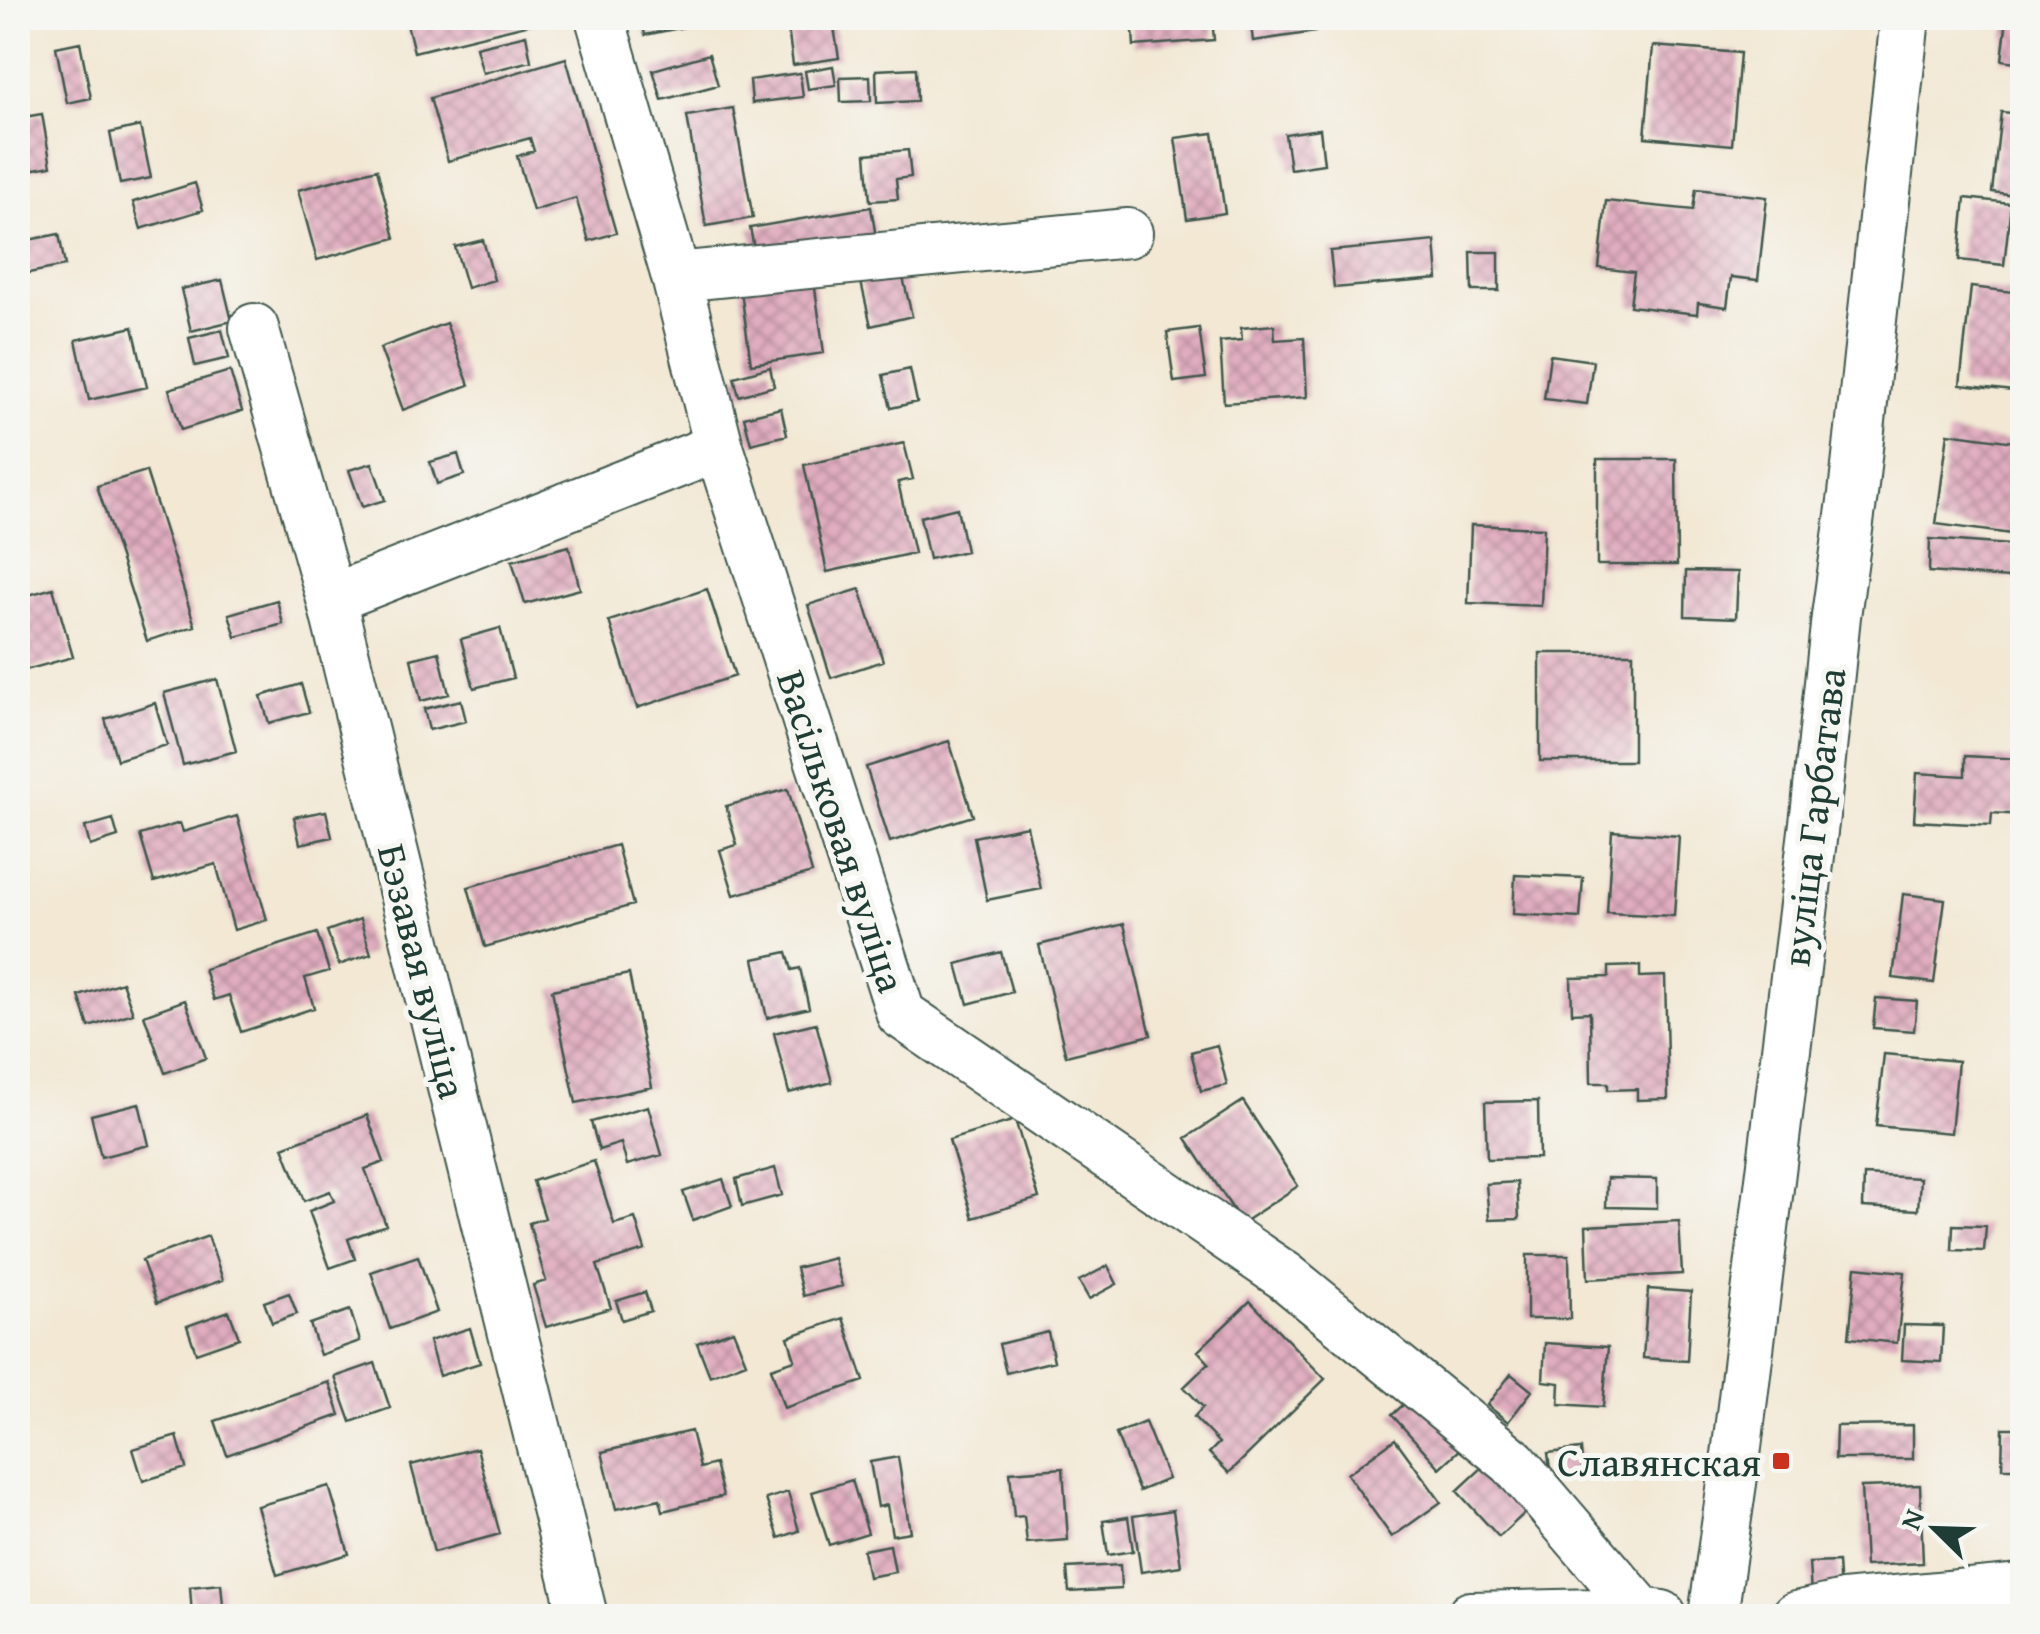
<svg xmlns="http://www.w3.org/2000/svg" width="2040" height="1634" font-family="'Gentium Book Plus',serif">
<style>
.building{fill:url(#building-cross-hatch)}
.lines{fill:none;stroke-linecap:round;stroke-linejoin:round}
.minor-casing{stroke:#3f574c;stroke-width:52}
.minor{stroke:#fff;stroke-width:48}
.poi-dot{fill:#c8321e;stroke:#f6f6f2;stroke-width:4}
.labels{text-anchor:middle;dominant-baseline:central;stroke-width:10;stroke-linejoin:round;paint-order:stroke}
.street-label{font-size:40px;fill:#1f3d34;stroke:#f6f6f2}
.poi-label{font-size:40px;fill:#1f3d34;stroke:#f6f6f2;text-anchor:end}
</style>
<defs>
<pattern id="building-cross-hatch" width="8" height="8" patternUnits="userSpaceOnUse" patternTransform="scale(2.5)"><rect width="8" height="8" fill="#e1adc0"/><path d="M0 0l8 8M0 8l8-8" fill="none" stroke="#b68e9d"/></pattern>
</defs>
<rect width="100%" height="100%" fill="#f6f6f2"/>
<filter id="ink" filterUnits="userSpaceOnUse"><feTurbulence type="fractalNoise" baseFrequency=".01" numOctaves="2"/><feDisplacementMap in="SourceGraphic" scale="20" xChannelSelector="R" yChannelSelector="G"/><feConvolveMatrix kernelMatrix="1 2 1 2 8 2 1 2 1" color-interpolation-filters="sRGB"/></filter>
<filter id="wash" filterUnits="userSpaceOnUse"><feTurbulence type="fractalNoise" baseFrequency=".0048" numOctaves="4" result="noise"/><feDisplacementMap in="SourceGraphic" scale="40" xChannelSelector="R" yChannelSelector="G"/><feGaussianBlur stdDeviation="2.25" result="paint"/><feColorMatrix in="noise" values="0 0 0 0 0 0 0 0 0 0 0 0 0 0 0 0 0 1.4 0 .05"/><feComposite in="paint" operator="in"/></filter>
<g filter="url(#wash)">
<rect width="100%" height="100%" fill="#f2e8d4"/>
<g id="blocks">
<path class="building" d="M415 18H551V19L414 52 406 20Z
M641 18H692L694 25 645 35Z
M1132 18H1212L1214 40 1134 46Z
M1250 18H1313L1315 32 1253 41Z
M2007 18H2022V63L2002 60Z
M833 21 839 58 793 65 788 28Z
M526 35 531 61 483 73 476 47Z
M80 42 91 98 67 103 56 47Z
M1653 46 1740 53 1732 145 1645 137Z
M709 54 718 85 662 100 653 70Z
M566 58 616 233 589 241 576 198 533 211 517 156 534 151 530 138 448 161 430 98Z
M833 66 836 85 808 89 805 71Z
M916 68 917 101 877 103 876 70Z
M800 73 803 97 752 103 750 80Z
M870 76 871 101 841 102 840 77Z
M733 108 753 218 706 226 687 116Z
M2001 112 2022 114V196L1992 192Z
M42 114 51 166 18 172V118Z
M140 126 151 178 120 184 110 133Z
M1320 129 1324 164 1290 169 1285 134Z
M1213 133 1225 213 1187 219 1175 138Z
M908 150 911 177 896 179 898 199 870 201 866 154Z
M377 169 395 238 317 260 298 190Z
M195 183 203 210 141 229 133 202Z
M1696 189 1767 197 1758 280 1731 277 1727 307 1698 303 1697 314 1630 306 1634 272 1599 268 1606 201 1693 210Z
M1965 198 2011 203 2004 265 1959 260Z
M871 207 877 243 756 258 750 228Z
M59 234 65 266 18 275V242Z
M483 240 494 280 467 288 455 247Z
M1435 241 1438 279 1334 288 1330 251Z
M1471 252H1499V291H1472Z
M902 273 912 316 871 326 861 282Z
M813 274 824 353 751 364 740 284Z
M222 280 232 321 191 331 181 289Z
M1971 287 2022 293V392L1960 385Z
M446 323 469 385 403 410 380 348Z
M1274 325 1275 340 1304 338 1307 397 1224 403 1220 342 1242 340 1241 328Z
M133 327 147 387 89 400 76 340Z
M1199 328 1206 378 1174 382 1167 332Z
M222 330 229 358 195 366 189 338Z
M1550 355 1593 361 1587 404 1544 399Z
M770 367 774 386 739 396 734 377Z
M910 369 917 402 891 408 883 375Z
M230 371 242 411 181 430 169 389Z
M781 408 787 435 751 444 744 417Z
M1948 433 2022 443V506L2019 535 1936 524Z
M904 443 913 479 898 482 914 553 827 572 804 465Z
M458 454 464 475 437 484 430 462Z
M1597 459H1676L1677 565H1597Z
M372 463 385 500 362 507 349 470Z
M146 471 195 626 147 641 97 486Z
M957 508 966 551 929 559 920 517Z
M1471 525 1544 528 1541 606 1468 603Z
M1930 539 2022 546V579L1929 572Z
M569 546 580 589 525 604 512 561Z
M1686 571 1738 572 1736 618 1685 616Z
M53 588 73 657 26 670 18 640V598Z
M707 589 735 676 637 708 609 621Z
M860 589 883 661 831 678 808 605Z
M277 600 283 624 236 637 229 614Z
M500 628 513 678 474 688 461 639Z
M439 652 449 694 421 701 411 659Z
M1540 653H1633V761H1540Z
M217 679 236 751 183 765 164 693Z
M301 684 309 712 269 723 261 696Z
M461 700 466 721 429 730 424 709Z
M155 703 167 745 117 760 105 719Z
M949 741 973 816 890 842 866 767Z
M1965 756 2022 759V815L1992 813 1991 825 1914 821 1917 773 1965 776Z
M788 789 812 873 734 895 720 850 737 845 726 806Z
M326 811 332 837 300 844 294 817Z
M237 816 267 920 234 930 216 864 154 882 140 835 180 823 183 832Z
M113 819 118 837 90 846 85 827Z
M1027 826 1041 889 987 900 974 837Z
M1612 831 1679 836 1674 916 1607 913Z
M617 845 633 905 485 947 468 887Z
M1515 875 1583 878 1580 918 1513 914Z
M1903 894 1945 899 1934 983 1893 978Z
M360 919 371 954 339 965 327 931Z
M1124 924 1151 1035 1066 1056 1039 945Z
M317 933 329 971 305 978 314 1008 241 1032 229 995 214 1000 204 969Z
M787 952 792 970 800 968 809 1008 767 1018 754 959Z
M1001 952 1012 992 968 1004 957 964Z
M1640 966V977L1665 976 1668 1099 1637 1100V1089L1608 1090V1083H1591L1590 1012 1572 1013 1571 978 1609 977V967Z
M629 974 652 1087 576 1103 552 990Z
M122 982 133 1013 89 1027 79 996Z
M1876 998 1917 1001 1914 1031 1873 1028Z
M185 1000 206 1058 165 1073 144 1015Z
M816 1023 832 1082 789 1093 774 1033Z
M1217 1045 1227 1085 1201 1091 1191 1052Z
M1884 1054 1958 1061 1951 1133 1876 1126Z
M1243 1101 1298 1186 1242 1223 1186 1138Z
M1538 1101 1539 1158 1487 1159 1485 1102Z
M139 1103 149 1145 101 1157 91 1115Z
M648 1106 662 1155 627 1165 621 1143 599 1150 591 1122Z
M367 1115 384 1162 365 1169 386 1225 348 1239 355 1259 330 1268 309 1211 334 1201 330 1191 304 1201 283 1147Z
M1015 1120 1039 1198 973 1218 949 1140Z
M594 1161 614 1224 635 1218 645 1250 597 1265 611 1308 546 1327 533 1285 546 1281 529 1223 545 1218 533 1181Z
M775 1168 782 1195 742 1206 736 1179Z
M1864 1175 1920 1178 1918 1210 1863 1207Z
M1607 1178 1657 1179V1208L1606 1207Z
M723 1179 732 1206 693 1220 683 1192Z
M1517 1182 1519 1219 1489 1220 1486 1184Z
M1679 1221 1682 1274 1588 1279 1586 1226Z
M1953 1225 1986 1226 1984 1251 1952 1250Z
M208 1236 223 1280 157 1303 142 1260Z
M1527 1255H1569L1570 1319H1527Z
M418 1256 437 1312 390 1329 371 1272Z
M834 1258 842 1286 803 1296 796 1268Z
M1108 1266 1117 1284 1089 1299 1079 1281Z
M1856 1267 1905 1272 1897 1343 1849 1338Z
M1648 1289 1691 1292 1687 1361 1643 1358Z
M645 1292 651 1311 622 1320 616 1301Z
M289 1293 297 1314 272 1323 264 1302Z
M1250 1301 1325 1379 1229 1473 1209 1453 1219 1443 1194 1417 1203 1407 1184 1387 1209 1363 1198 1351Z
M350 1310 360 1341 320 1355 310 1324Z
M229 1311 239 1338 196 1353 187 1326Z
M843 1318 864 1381 784 1408 771 1368 795 1360 788 1337Z
M1904 1325 1943 1326 1941 1362 1902 1360Z
M470 1328 480 1363 439 1376 429 1341Z
M733 1330 746 1362 710 1376 697 1343Z
M1048 1332 1054 1361 1006 1373 999 1344Z
M1545 1343 1608 1347 1603 1407 1559 1404 1560 1383 1543 1381Z
M375 1363 390 1408 351 1422 335 1377Z
M1511 1374 1532 1391 1508 1422 1487 1405Z
M329 1382 340 1415 227 1455 215 1421Z
M1415 1394 1462 1448 1440 1468 1392 1415Z
M1145 1422 1168 1479 1139 1491 1116 1434Z
M1913 1425V1459H1835L1836 1426Z
M2003 1428H2022V1468H2002Z
M691 1431 700 1468 715 1464 723 1496 663 1511 660 1499 616 1509 602 1452Z
M177 1436 186 1468 143 1481 133 1449Z
M1395 1439 1441 1502 1392 1537 1347 1474Z
M477 1448 500 1534 434 1552 411 1465Z
M1581 1449 1583 1474 1551 1478 1548 1453Z
M898 1457 910 1532 892 1535 887 1505 878 1507 870 1462Z
M1484 1466 1526 1512 1499 1537 1457 1491Z
M1063 1468 1068 1540 1027 1543 1024 1516 1014 1517 1010 1472Z
M852 1480 868 1533 829 1545 812 1492Z
M1920 1485 1923 1563 1865 1566 1861 1487Z
M329 1486 349 1554 277 1575 257 1506Z
M788 1492 799 1531 779 1538 766 1499Z
M1173 1510 1181 1566 1141 1572 1133 1516Z
M1128 1517 1133 1551 1108 1555 1103 1521Z
M890 1545 895 1572 868 1577 863 1550Z
M1838 1562 1840 1593 1811 1594 1809 1563Z
M1120 1565 1121 1589 1069 1592 1067 1568Z
M221 1584 224 1616H192L190 1587Z"/>
</g>
</g>
<g filter="url(#ink)">
<use href="#blocks" fill-opacity="0" stroke="#3f574c" stroke-width="2.5"/>
<g class="lines">
<defs>
<path id="minor" d="M600 18 676 277 719 447 901 1014 1285 1276 1513 1462 1642 1612
M676 277 1128 233
M254 328 331 599 583 1616
M331 599 719 447
M1471 1616 1642 1612 1662 1615
M1713 1616 1736 1455 1816 807 1836 616 1853 494 1905 18
M1796 1616 1843 1605 2022 1588"/>
</defs>
<use href="#minor" class="minor-casing"/>
<use href="#minor" class="minor"/>
</g>
</g>
<rect class="poi-dot" x="1771" y="1451" width="20" height="20" rx="5"/>
<g class="labels">
<g class="street-label">
<text transform="translate(1813 817) rotate(-83)">вуліца Гарбатава</text>
<text transform="translate(842 831) rotate(72)">Васільковая вуліца</text>
<text transform="translate(423 971) rotate(76)">Бэзавая вуліца</text>
</g>
<g class="poi-label">
<text x="1761" y="1461">Славянская</text>
</g>
</g>
<rect width="2040" height="1634" fill="none" stroke="#f6f6f2" stroke-width="60"/>
<g transform="translate(1935 1529) rotate(293)" stroke="#f6f6f2" stroke-width="8" paint-order="stroke">
<path d="M0-8L18 38L0 25L-18 38Z" fill="#1f3d34"/>
<text y="-15" font-size="28" font-weight="bold" text-anchor="middle" fill="#1f3d34">N</text>
</g>
</svg>
